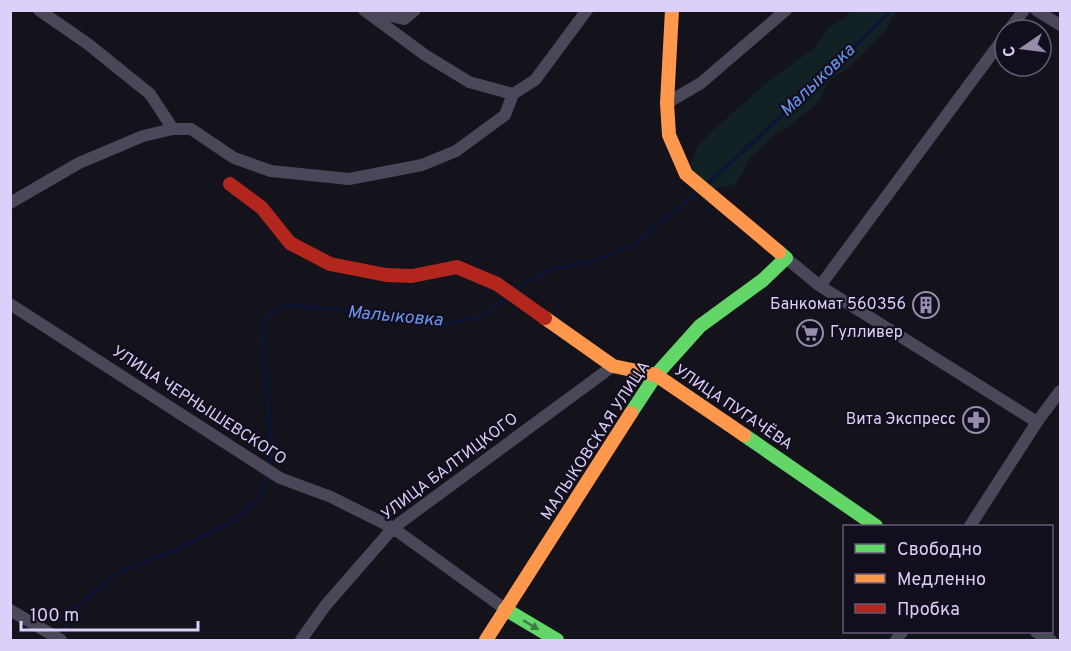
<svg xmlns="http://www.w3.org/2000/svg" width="1071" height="651" font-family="Overpass,sans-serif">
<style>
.green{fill:#122124}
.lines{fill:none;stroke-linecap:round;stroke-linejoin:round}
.stream{stroke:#0e1533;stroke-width:4}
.street{stroke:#4a4759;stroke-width:12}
.fast{stroke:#63d668;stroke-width:14}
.slow{stroke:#ff974d;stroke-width:14}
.jam{stroke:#b3261e;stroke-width:14}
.oneway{fill:#3f7c46}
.labels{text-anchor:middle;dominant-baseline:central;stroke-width:4.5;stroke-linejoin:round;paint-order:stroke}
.poi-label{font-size:16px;fill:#dccffa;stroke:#130e1d;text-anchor:end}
.street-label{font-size:16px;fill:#dccffa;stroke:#130e1d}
.water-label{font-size:18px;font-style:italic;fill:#6797f0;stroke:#130e1d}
</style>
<rect width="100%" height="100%" fill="#14121a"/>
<path class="green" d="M851 11H896L886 30 846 70 829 80 821 98 812 108 785 129 778 132 750 158 738 181 733 185 712 189 692 170 691 163 697 147 713 130 771 79 812 50 828 28 847 17Z"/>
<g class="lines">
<path class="stream" d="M706 185 828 73 891 10
M515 290 526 282 551 269 587 263 632 246 700 190
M63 637 70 614 93 592 123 570 175 550 234 521 260 497 272 452 262 337 264 318 285 305 344 310 440 325 480 317 507 297"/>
<path class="street" d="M39 10 88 44 150 94 173 129
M364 10 425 55 469 82 513 94
M1036 10 1060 25
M369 11 404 19 415 10
M1009 30 1024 10
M667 103 701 83 786 10
M10 203 79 163 143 136 173 129H191L234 158 271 171 349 179 422 165 456 151 505 115 513 94 535 80 587 10
M786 258 820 286 1037 422
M820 286 1005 36
M10 304 280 478 331 497 393 528 505 609
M970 526 1037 422 1060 391
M10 610 61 640
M1036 632 1051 640
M301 640 325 606 393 528 613 366
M896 640 902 632"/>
<path class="fast" d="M631 413 656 375 700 326 763 280 786 258 779 252
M744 435 876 526
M505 609 557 640"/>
<path class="slow" d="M672 10 667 103 669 135 686 174 779 252
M545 318 613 366 656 375 744 435
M486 640 631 413"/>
<path class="jam" d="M230 184 262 208 290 243 330 264 386 275 412 276 457 267 497 284 545 318"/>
</g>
<defs><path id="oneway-solid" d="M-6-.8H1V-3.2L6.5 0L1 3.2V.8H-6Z" transform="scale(1.5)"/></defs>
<use class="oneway" href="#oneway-solid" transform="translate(531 625) rotate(31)"/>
<defs>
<symbol id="building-ring" viewBox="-11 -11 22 22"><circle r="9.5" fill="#130e1d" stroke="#968dac" stroke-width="1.5"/><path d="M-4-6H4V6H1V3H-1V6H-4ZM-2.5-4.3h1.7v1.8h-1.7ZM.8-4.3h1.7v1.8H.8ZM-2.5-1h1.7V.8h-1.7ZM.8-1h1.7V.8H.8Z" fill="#968dac"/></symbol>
<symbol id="supermarket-ring" viewBox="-11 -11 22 22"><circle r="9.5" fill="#130e1d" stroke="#968dac" stroke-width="1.5"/><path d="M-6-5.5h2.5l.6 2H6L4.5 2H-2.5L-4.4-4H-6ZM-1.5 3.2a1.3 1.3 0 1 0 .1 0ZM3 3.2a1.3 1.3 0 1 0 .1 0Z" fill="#968dac"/></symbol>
<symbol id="pharmacy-ring" viewBox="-11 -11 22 22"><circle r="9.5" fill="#130e1d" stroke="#968dac" stroke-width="1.5"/><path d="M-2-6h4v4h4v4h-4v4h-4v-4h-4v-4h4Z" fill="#968dac"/></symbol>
</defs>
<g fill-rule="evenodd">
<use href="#building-ring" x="911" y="290" width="30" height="30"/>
<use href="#supermarket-ring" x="795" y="318" width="30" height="30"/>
<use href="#pharmacy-ring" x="961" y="405" width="30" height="30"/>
</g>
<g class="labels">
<g class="poi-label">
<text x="906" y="305">Банкомат 560356</text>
<text x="830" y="333" text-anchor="start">Гулливер</text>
<text x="956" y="420">Вита Экспресс</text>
</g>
<g class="street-label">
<text transform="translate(199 406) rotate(33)">УЛИЦА ЧЕРНЫШЕВСКОГО</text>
<text transform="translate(733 408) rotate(34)">УЛИЦА ПУГАЧЁВА</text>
<text transform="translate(596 441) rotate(-57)">МАЛЫКОВСКАЯ УЛИЦА</text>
<text transform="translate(450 467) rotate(-37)">УЛИЦА БАЛТИЦКОГО</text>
</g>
<g class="water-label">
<text transform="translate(818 81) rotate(-44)">Малыковка</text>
<text transform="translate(395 317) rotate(5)">Малыковка</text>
</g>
</g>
<rect width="1071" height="651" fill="none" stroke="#dccffa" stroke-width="24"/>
<rect x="843" y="525" width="210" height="108" fill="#130e1d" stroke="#635b75" stroke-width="1.5"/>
<rect x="855" y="544" width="30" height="9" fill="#63d668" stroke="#635b75" stroke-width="1.5"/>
<text x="897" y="555" font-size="18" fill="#dccffa">Свободно</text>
<rect x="855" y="574" width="30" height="9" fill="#ff974d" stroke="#635b75" stroke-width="1.5"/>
<text x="897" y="585" font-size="18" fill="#dccffa">Медленно</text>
<rect x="855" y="604" width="30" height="9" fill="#b3261e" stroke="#635b75" stroke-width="1.5"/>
<text x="897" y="615" font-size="18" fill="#dccffa">Пробка</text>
<g transform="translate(1023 48) rotate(256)"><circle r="28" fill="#130e1d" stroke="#635b75" stroke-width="1.5"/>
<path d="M0-4.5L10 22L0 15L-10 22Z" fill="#968dac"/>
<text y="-9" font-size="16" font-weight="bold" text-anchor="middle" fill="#dccffa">С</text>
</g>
<path d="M21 621v9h177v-9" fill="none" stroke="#dccffa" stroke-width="3"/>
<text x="30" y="621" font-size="18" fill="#dccffa" stroke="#130e1d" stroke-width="4.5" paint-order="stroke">100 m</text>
</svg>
